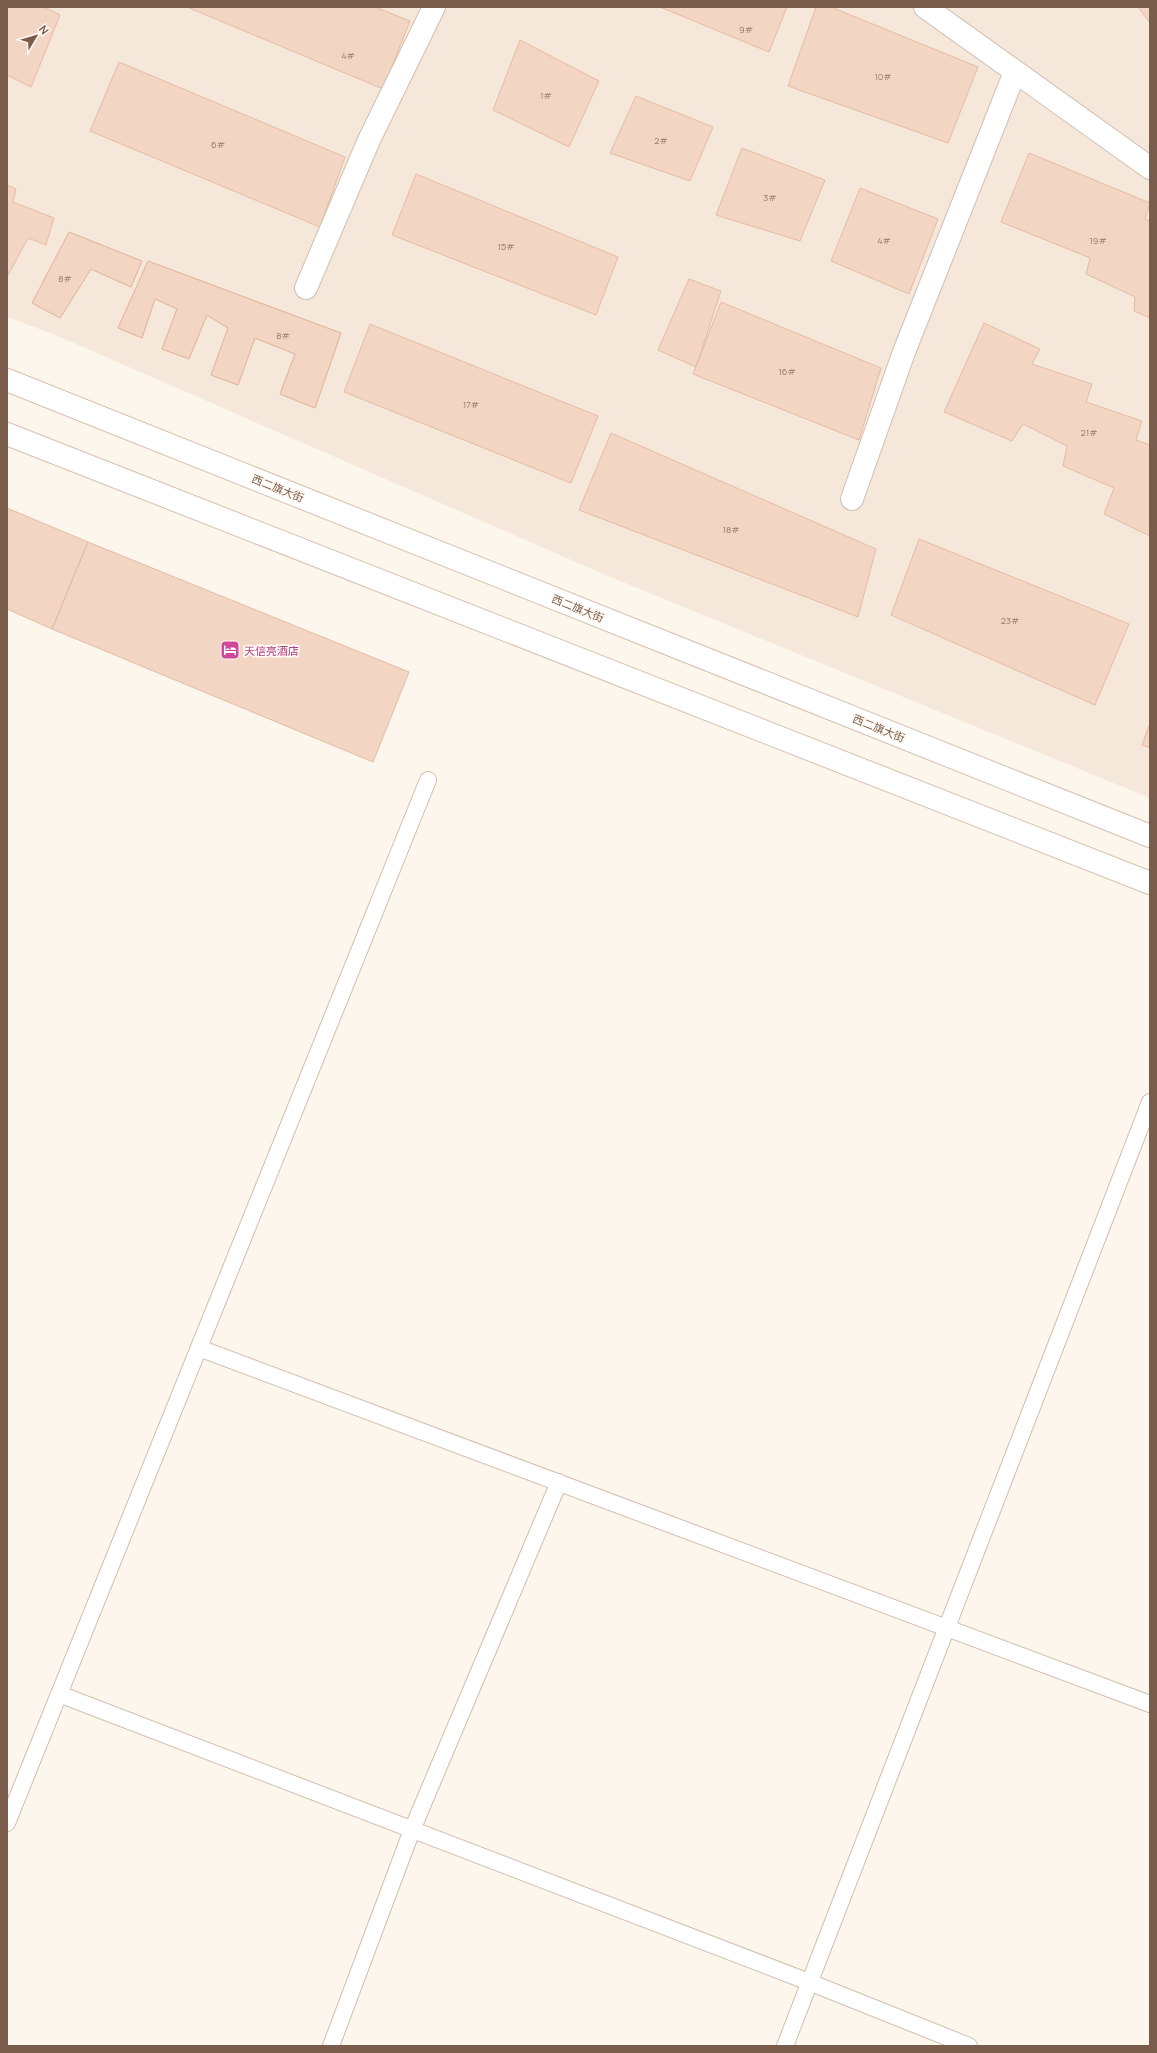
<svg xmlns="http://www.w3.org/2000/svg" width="1157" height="2053" font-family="Manrope,'Noto Sans SC',sans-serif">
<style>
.residential{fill:#f5e8da}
.building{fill:#f3d5c3;stroke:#e6bba3}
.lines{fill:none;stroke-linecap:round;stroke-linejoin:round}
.service-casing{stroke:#d1beb0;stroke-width:18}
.minor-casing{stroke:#d1beb0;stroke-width:24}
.secondary-casing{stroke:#d6c0b0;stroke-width:24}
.service{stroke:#fff;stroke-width:16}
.minor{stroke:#fff;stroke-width:22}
.secondary{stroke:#fff;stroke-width:22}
.labels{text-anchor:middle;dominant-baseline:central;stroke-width:3.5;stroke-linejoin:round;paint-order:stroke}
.number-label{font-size:9px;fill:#987a6a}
.street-label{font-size:11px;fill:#7a5c4d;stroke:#fffaf3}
.hotel-label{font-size:11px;fill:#b23c85;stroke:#fffaf3;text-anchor:start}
</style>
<rect width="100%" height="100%" fill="#fdf6ec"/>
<path class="residential" d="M7 7H1150V798L608 576 53 334 7 317Z"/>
<path class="building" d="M7 7H44L60 15 31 87 7 75Z
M187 7H375L410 21 383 89Z
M660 7H787L769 52Z
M816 7H831L978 67 948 143 788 86Z
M1138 7H1150V23Z
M520 40 599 81 569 147 493 110Z
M119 62 345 157 320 227 90 131Z
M636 96 713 127 690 181 610 153Z
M742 148 825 180 800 241 716 215Z
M1029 153 1150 203 1145 219 1150 221V318L1134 311 1135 297 1086 274 1090 258 1001 222Z
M416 174 618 257 596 315 392 235Z
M7 185 16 189 13 202 54 218 46 245 28 238 7 277Z
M860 188 938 219 909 294 831 261Z
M69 232 142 261 131 287 91 269 60 318 32 303Z
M69 232 142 261 131 287 91 269 60 318 32 303Z
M148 261 341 333 315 408 280 394 295 354 255 338 238 385 211 375 228 328 207 315 189 359 162 349 177 309 155 299 142 338 118 328Z
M148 261 341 333 315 408 280 394 295 354 255 338 238 385 211 375 228 328 207 315 189 359 162 349 177 309 155 299 142 338 118 328Z
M689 279 721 291 696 367 658 350Z
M721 302 881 368 859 440 693 374Z
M984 323 1040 349 1032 364 1092 384 1086 402 1142 421 1136 440 1150 445V536L1104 514 1114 488 1063 466 1067 446 1023 424 1012 441 944 412Z
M370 324 598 416 571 483 344 392Z
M611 433 876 549 858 617 579 510Z
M7 508 88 542 52 629 7 609Z
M919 539 1129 624 1095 705 891 615Z
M88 542 409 672 373 762 52 629Z
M1150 723V748L1142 745Z"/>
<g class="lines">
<defs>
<path id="service" d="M199 1348 1150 1704
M59 1694 809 1982 969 2046
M7 1823 428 780
M331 2046 412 1830 559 1482
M785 2046 1150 1102"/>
<path id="minor" d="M925 7 1150 168
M306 288 369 140 434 7
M852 499 904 352 1015 72"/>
<path id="secondary" d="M7 380 1150 836
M7 434 1150 883"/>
</defs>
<use href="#service" class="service-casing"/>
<use href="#minor" class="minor-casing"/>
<use href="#secondary" class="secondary-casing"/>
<use href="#service" class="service"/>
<use href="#minor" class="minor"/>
<use href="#secondary" class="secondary"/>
</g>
<defs>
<symbol id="hotel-square" viewBox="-11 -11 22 22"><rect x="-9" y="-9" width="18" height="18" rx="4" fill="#d1479c" stroke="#fffaf3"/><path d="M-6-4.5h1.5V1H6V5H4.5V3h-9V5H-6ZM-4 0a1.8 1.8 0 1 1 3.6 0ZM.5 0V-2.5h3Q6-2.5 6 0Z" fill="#fff"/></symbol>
</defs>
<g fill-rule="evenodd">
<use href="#hotel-square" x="219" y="639" width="22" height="22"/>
</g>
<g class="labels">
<g class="number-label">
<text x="746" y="29">9#</text>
<text x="348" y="55">4#</text>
<text x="883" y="76">10#</text>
<text x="546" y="95">1#</text>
<text x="661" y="140">2#</text>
<text x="218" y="144">6#</text>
<text x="770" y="197">3#</text>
<text x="884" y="240">4#</text>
<text x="1098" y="240">19#</text>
<text x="506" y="246">15#</text>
<text x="65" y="278">8#</text>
<text x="283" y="335">8#</text>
<text x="787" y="371">16#</text>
<text x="471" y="404">17#</text>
<text x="1089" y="432">21#</text>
<text x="731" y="529">18#</text>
<text x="1010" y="620">23#</text>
</g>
<g class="street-label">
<text transform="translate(278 488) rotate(22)">西二旗大街</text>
<text transform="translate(578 608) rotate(22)">西二旗大街</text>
<text transform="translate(879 728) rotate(22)">西二旗大街</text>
</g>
<g class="hotel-label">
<text x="244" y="650">天信亮酒店</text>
</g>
</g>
<rect width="1157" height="2053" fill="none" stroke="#7a5c4d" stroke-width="16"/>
<g transform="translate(36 36) rotate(52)" stroke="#fffaf3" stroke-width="3" paint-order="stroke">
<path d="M0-3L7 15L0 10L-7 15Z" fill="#7a5c4d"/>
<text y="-6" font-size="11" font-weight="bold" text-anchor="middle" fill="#7a5c4d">N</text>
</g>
</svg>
